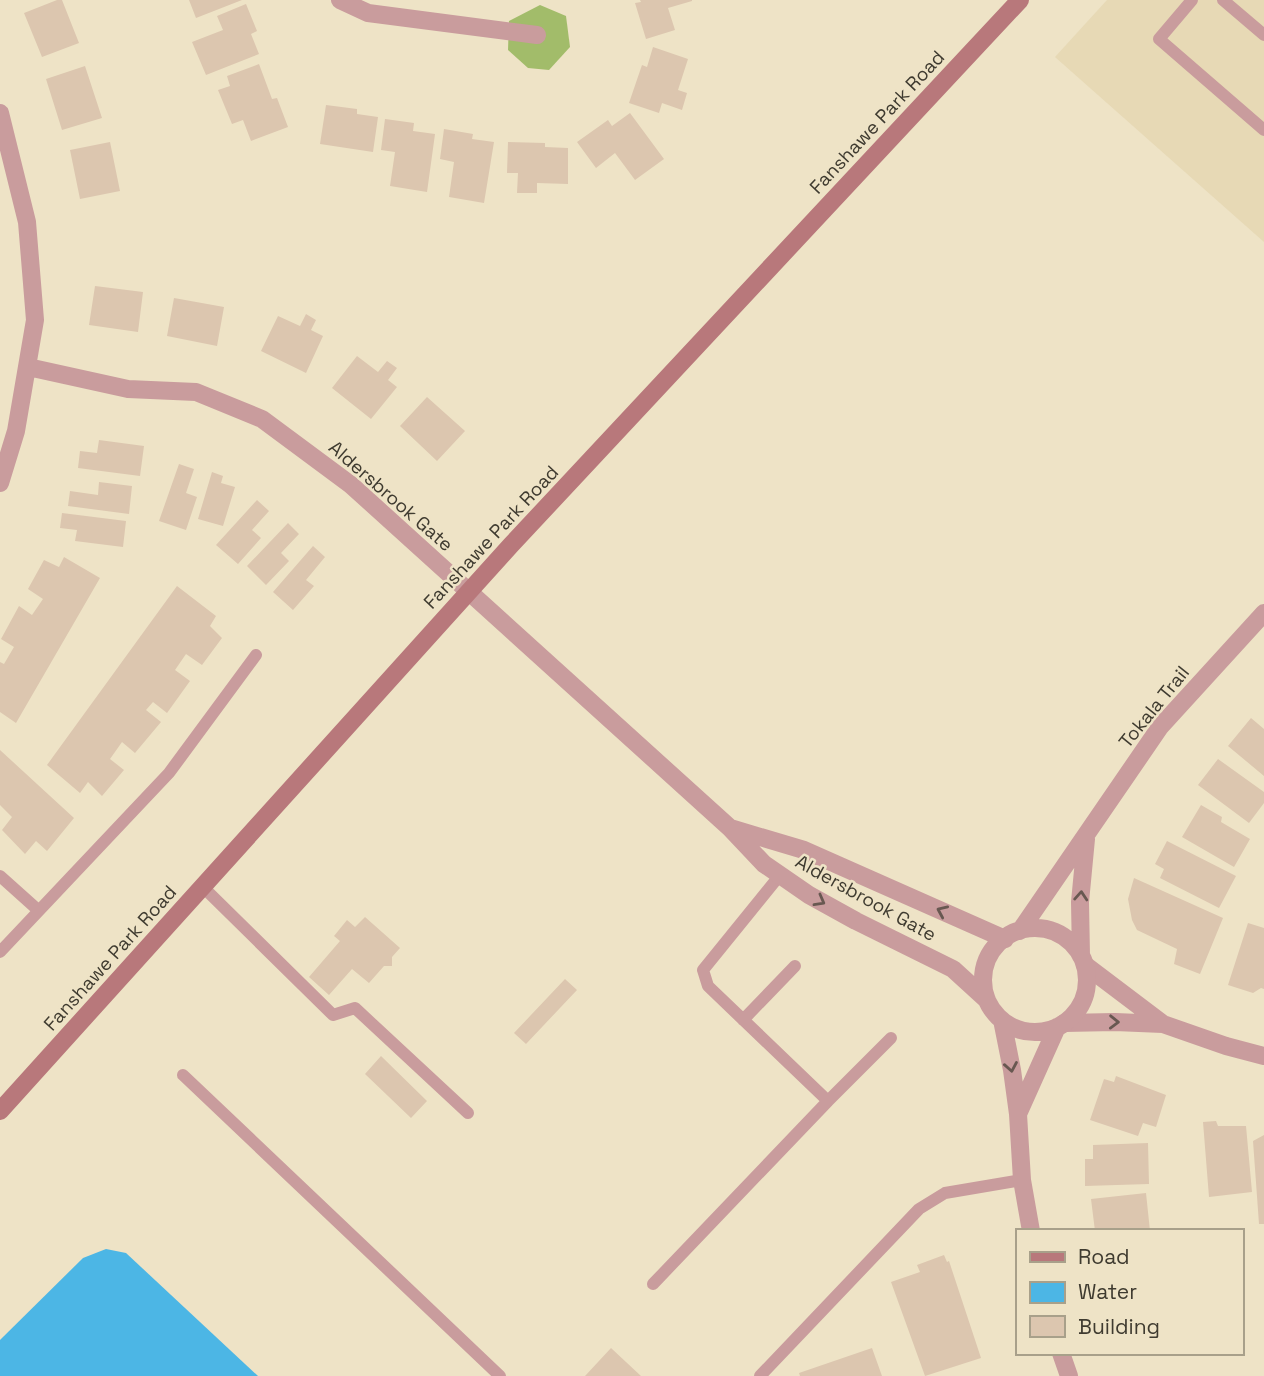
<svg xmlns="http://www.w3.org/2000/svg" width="1264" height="1376" font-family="'Space Grotesk',sans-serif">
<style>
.built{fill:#e7d9b5}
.green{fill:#a2bc6a}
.water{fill:#4cb6e5}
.building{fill:#dcc6af}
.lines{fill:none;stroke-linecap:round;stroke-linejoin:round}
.service{stroke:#c99c9d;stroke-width:12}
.minor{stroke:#c99c9d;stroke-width:18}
.tertiary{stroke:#c99c9d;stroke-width:18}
.secondary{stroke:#b8787b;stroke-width:18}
.oneway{stroke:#685851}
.labels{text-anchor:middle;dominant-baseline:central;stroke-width:5;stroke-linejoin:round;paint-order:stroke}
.street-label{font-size:19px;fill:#3f3b30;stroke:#eee3c6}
</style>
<rect width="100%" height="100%" fill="#eee3c6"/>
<path class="built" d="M1107 0H1264V242L1055 57Z"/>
<path class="green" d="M540 5 566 16 570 47 549 70 528 68 508 50 509 21Z"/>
<path class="water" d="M106 1249 126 1253 258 1376H0V1340L83 1258Z"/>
<path class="building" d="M57 0H62L79 43 42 57 24 13Z
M189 0H242L196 18Z
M640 0H692V1L668 8 675 30 646 39 635 3 641 2Z
M246 4 257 31 251 34 259 54 206 75 192 42 223 30 217 16Z
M653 47 688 59 678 90 687 93 682 110 662 103 659 113 629 103 642 65 647 67Z
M259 64 272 99 277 98 288 127 251 141 243 120 232 124 218 90 230 86 227 76Z
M85 66 102 118 62 130 46 79Z
M326 105 357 109V114L378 117 373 152 320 144Z
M630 113 664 159 635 180 615 153 596 168 577 142 608 120 612 126Z
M385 119 414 123 413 131 435 134 427 192 390 186 395 152 381 150Z
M444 129 473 134 472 139 494 142 484 203 449 197 454 162 440 159Z
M110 142 120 191 80 199 70 150Z
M508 142 545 143V147L568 148V184L537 183V193H517L518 173H507Z
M95 286 143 292 138 332 89 325Z
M174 298 224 307 217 346 167 336Z
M306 314 316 320 311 330 323 336 306 373 261 351 278 316 300 326Z
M357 356 378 372 387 361 397 368 388 380 397 387 371 419 332 388Z
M427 397 465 431 437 461 400 426Z
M99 440 144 446 140 476 78 468 80 451 97 453Z
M179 464 194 469 186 493 197 497 186 530 159 521Z
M212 472 223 476 221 483 235 487 223 526 198 519Z
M99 482 132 486 129 514 68 506 70 491 98 495Z
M257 500 269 511 252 530 261 538 238 564 216 545Z
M62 513 126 521 123 547 75 541 77 530 60 528Z
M288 523 299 534 281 553 289 561 266 585 247 566Z
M313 546 325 557 306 580 314 586 293 610 273 592Z
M64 557 100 578 16 723 0 712V662L4 664 14 647 1 639 19 606 32 615 43 599 28 589 44 560 59 567Z
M177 586 216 616 210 626 222 638 202 665 186 654 175 670 190 681 167 713 153 702 146 710 161 722 135 753 122 742 110 759 124 770 102 796 88 782 80 793 47 765Z
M1251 718 1264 729V776L1228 746Z
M0 750 74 818 47 851 36 841 25 854 2 830 12 817 0 805Z
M1218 759 1264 792V803L1249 823 1198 785Z
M1201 805 1222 817 1221 822 1250 839 1234 867 1182 837Z
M1167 841 1236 876 1219 908 1160 878 1164 869 1155 864Z
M1134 878 1223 918 1200 974 1174 964 1177 949 1137 930 1132 920 1128 899Z
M365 917 400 948 392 957V966H384L369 983 352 969 329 995 309 977 340 941 334 936 347 920 355 927Z
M1248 923 1264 928V989L1261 988 1253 993 1228 985Z
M565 979 577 990 526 1044 514 1033Z
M381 1056 427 1101 411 1118 365 1074Z
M1116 1076 1166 1095 1156 1127 1143 1123 1138 1136 1090 1120 1104 1079 1114 1082Z
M1216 1121 1218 1126H1246L1252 1192 1209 1197 1203 1122Z
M1264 1135V1224H1259L1253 1141Z
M1148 1143 1149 1184 1085 1186V1159H1093V1145Z
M1146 1193 1150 1231H1095L1091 1199Z
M944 1255 947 1262 949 1261 981 1358 925 1376 891 1282 920 1272 917 1265Z
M611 1348 641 1376H585Z
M872 1348 882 1376H800L799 1373Z"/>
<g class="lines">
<path class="service" d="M1192 0 1159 39 1264 130
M1223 0 1264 35
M0 876 38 910
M203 887 333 1015 355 1008 468 1113
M0 952 169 773 256 655
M743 1020 795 966
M183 1075 500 1376
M828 1101 891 1038
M653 1284 828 1101 708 986 703 970 780 875
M760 1376 919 1209 945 1193 1022 1180"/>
<path class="minor" d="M340 0 368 13 537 35
M1085 965 1163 1024
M1064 1023 1115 1022 1163 1024 1226 1046 1264 1056"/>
<path class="tertiary" d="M0 113 27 222 35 320 16 431 0 483
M28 367 128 389 196 392 262 419 351 485 730 828 764 864 809 895 856 921 953 969 987 1000
M730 828 804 850 1005 939
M983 980a52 52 0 1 1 104 0a52 52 0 1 1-104 0Z
M1020 931 1160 727 1264 613
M1081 956 1080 902 1086 839
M1002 1020 1012 1070 1018 1114 1022 1180 1031 1231
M1018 1114 1057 1027
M1061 1353 1069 1376"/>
<path class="secondary" d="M0 1111 511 545 1020 0"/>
</g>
<defs><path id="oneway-chevron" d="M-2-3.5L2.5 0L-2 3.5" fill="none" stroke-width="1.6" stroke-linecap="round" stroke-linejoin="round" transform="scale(1.75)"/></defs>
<g class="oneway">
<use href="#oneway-chevron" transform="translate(1081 896) rotate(-86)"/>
<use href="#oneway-chevron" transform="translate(820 901) rotate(29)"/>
<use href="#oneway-chevron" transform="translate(942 911) rotate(-156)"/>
<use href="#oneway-chevron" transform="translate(1114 1022) rotate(1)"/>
<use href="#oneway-chevron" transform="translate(1011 1067) rotate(80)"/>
</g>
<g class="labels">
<g class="street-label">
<text transform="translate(877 122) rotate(-47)">Fanshawe Park Road</text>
<text transform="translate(391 496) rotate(41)">Aldersbrook Gate</text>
<text transform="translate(491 537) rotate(-47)">Fanshawe Park Road</text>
<text transform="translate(1154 707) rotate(-51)">Tokala Trail</text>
<text transform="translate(866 898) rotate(29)">Aldersbrook Gate</text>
<text transform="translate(110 958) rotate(-48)">Fanshawe Park Road</text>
</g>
</g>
<rect x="1016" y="1229" width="228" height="126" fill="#eee3c6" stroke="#a8a08a" stroke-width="2"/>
<rect x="1030" y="1252" width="35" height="10" fill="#b8787b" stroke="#a8a08a" stroke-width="2"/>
<text x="1078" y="1264" font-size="21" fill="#3f3b30">Road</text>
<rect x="1030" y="1282" width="35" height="21" fill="#4cb6e5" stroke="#a8a08a" stroke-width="2"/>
<text x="1078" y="1299" font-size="21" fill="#3f3b30">Water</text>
<rect x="1030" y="1316" width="35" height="21" fill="#dcc6af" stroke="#a8a08a" stroke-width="2"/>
<text x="1078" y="1334" font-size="21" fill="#3f3b30">Building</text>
</svg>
